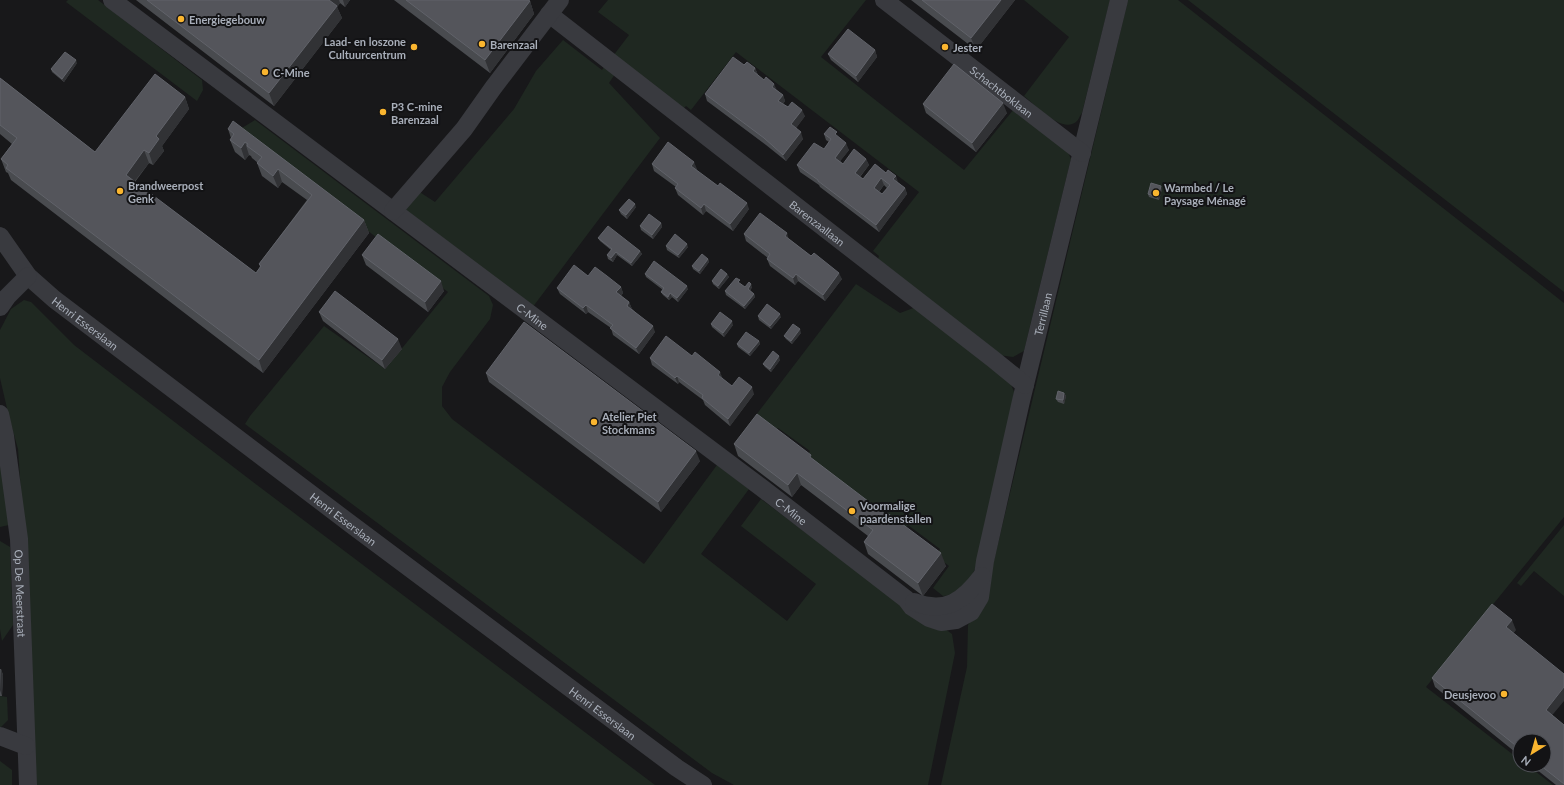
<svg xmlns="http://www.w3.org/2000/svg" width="1564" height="785" font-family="Lato,sans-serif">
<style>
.green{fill:#1f2821}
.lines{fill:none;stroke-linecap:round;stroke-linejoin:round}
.minor{stroke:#393a3f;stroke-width:18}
.wall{fill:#494b4f;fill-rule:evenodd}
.shaded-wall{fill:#313235}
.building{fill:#54555b;stroke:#61636a;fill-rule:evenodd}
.poi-dot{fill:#fab52f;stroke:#131315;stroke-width:1.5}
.labels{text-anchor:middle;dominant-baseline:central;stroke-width:4;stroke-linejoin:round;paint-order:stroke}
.poi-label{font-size:11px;font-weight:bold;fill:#a9afba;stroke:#131315;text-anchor:start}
.street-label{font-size:11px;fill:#a9afba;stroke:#131315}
</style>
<rect width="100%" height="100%" fill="#18181a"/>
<path class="green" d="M68 0H98L202 80 203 90 197 101 66 2Z
M608 0H866L821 57 964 170 1014 109 1067 150 1071 159 1024 351 1013 357 998 355 878 259 879 256 873 251 919 192 736 52 691 110 686 106 683 109 613 56 629 35 598 12Z
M1024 0H1110L1082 113C1080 115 1079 119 1077 121 1063 135 1035 105 1024 96L1069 37Z
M1128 0H1178L1564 303V517L1426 687 1520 760V765H1527L1553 785H941L967 667 968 625 984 602Z
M1188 0H1564V292Z
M563 40 602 70 605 66 615 74 609 83 660 138 532 308 402 210 418 191 435 202 514 109 536 71Z
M255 120 489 296 493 305 490 319 450 372 442 387V406L452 419 644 564 717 465 749 489 701 554 787 621 816 584 741 526 761 499 926 623 945 629 952 634 955 653 928 785H734L712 773 245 424 250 416 324 326 385 369 448 292 237 131Z
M856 284 900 313 916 307 1008 378 1016 396 975 569 969 582 960 594 943 596 933 588 949 566 936 556 940 549 908 525 903 531 806 458 810 451 778 428 774 433 737 440Z
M24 300 31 302 74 345 257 485 655 785H32L25 550 18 449 9 417 0 378V330L11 309Z
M0 448 9 525 0 527Z
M1564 525V596L1534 571 1521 586 1517 583Z
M0 541 10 547 13 625 2 641 0 629Z
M0 696 7 697 8 720 0 728Z
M0 761 12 770V785H0Z"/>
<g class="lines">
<g class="minor">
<path id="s1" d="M112 0 762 488 906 599 912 607 929 618 941 622 956 620 971 612 980 597 985 561 1021 401 1119 0"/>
<path id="s2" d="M884 0 1082 153"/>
<path id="s3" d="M549 14 993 359 1025 385"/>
<path d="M393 211 464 129 493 88 560 0"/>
<path id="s4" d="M0 236 28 276 54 299 352 525 677 768 703 785"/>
<path d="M0 307 7 297 28 276"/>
<path id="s5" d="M0 414 5 436 19 539 28 785"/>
<path d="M914 602C946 614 963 601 982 576"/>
<path d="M0 736 26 746"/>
</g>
</g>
<path class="wall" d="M136 0H350L345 7 340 3 337 7 342 18 274 106Z
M394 0H528L530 1 534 14 490 73Z
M911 0H1015L976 50Z
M875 50 877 57 858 82 831 60 828 54Z
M77 63 64 82 52 72 51 69Z
M744 65 755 68 758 75 783 95 785 101 783 104 788 107 805 116 796 128 803 139 786 161 766 145 707 101 705 94Z
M0 78 95 152 185 97 189 109 162 146 164 151 153 165 149 163 135 182 256 273 260 267 259 264 307 200 282 182 278 188 262 176 257 163H258L252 158 251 156 249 155 245 160 235 152 230 140 231 138 228 129 364 220 369 233 263 373 11 180 8 173 6 172 1 159 12 144 0 134Z
M923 104 1007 113 976 152 926 113Z
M824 134 838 137 849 150 840 161 843 164 866 159 869 165 860 177 863 179 875 164 905 188 907 194 879 232 820 187 819 185 800 172 797 165 824 149 829 142 826 140ZM884 185 887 188 882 194 879 192Z
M652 164 697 169 696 170 749 209 733 231 706 211 703 215 678 195 675 188 676 187 654 171Z
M1162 189 1159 200 1149 197 1148 194Z
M636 207 627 219 621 214 619 210Z
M661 223 662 227 653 239 641 230 640 226Z
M744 234 789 239 811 256 842 279 825 301 798 281 795 285 770 266 767 259 768 258 746 241Z
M598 238 640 251 642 254 632 266 617 255 613 262 608 259 607 255 611 250 600 241Z
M666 246 688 247 679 258 667 250Z
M362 255 444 291 428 312 366 265Z
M708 259 709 262 700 274 693 269 692 266Z
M645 274 688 289 678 302 672 297 669 300 663 295 661 292 663 290 646 277Z
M727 274 729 277 719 289 713 284 712 281Z
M741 283 740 284 745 287H752L750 291 754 294 755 297 745 309 726 295 725 291Z
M621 287 623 293 621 296 629 302 632 309 655 332 639 354 613 335 611 328 588 312 586 314 560 294 557 288Z
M319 312 402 349 385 369 323 321Z
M758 316 781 317 771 329 759 320Z
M711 324 733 325 724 337 712 327Z
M801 333 792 344 786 339 784 336Z
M759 341 760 344 750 356 738 347 737 344Z
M650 358 723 379 732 386 754 394 730 426 705 405 703 400 679 382 678 384 652 365Z
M780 360 771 372 765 367 763 364Z
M486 373 700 461 661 512 489 382Z
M1064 393 1066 396 1064 404 1058 402 1056 399Z
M734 444 813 459 946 566 923 596 868 554 864 542 868 536 801 485 792 497 738 456Z
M1516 630 1513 633 1552 715 1564 725V785H1556L1531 765H1544L1520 741V756L1435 687 1432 678Z
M0 669H1L3 675 2 696H0Z"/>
<path class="shaded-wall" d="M329 0H339L340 3 337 7 342 18 274 106 269 93Z
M343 0H350L345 7Z
M1001 0H1015L976 50 971 38Z
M530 1 534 14 490 73 485 60Z
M875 50 877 57 858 82 856 76Z
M76 60 77 63 64 82 62 79Z
M755 68 758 75 753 71Z
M774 84 777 90 772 87Z
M783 95 785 101 781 107 778 101Z
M185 97 189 109 162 146 164 151 153 165 149 153 156 136Z
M1003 103 1007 113 976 152 972 143Z
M802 110 805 116 794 131 791 124Z
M801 132 803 139 786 161 783 155Z
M245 142 249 155 245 160 241 148Z
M846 143 849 150 838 164 835 158Z
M144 150 149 163 130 187 126 175Z
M866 159 869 165 857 180 855 173Z
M694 162 697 169 694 173 691 166Z
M278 169 282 182 278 188 273 176Z
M896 176 898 182 896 186 893 179Z
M881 178 884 185 876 195 874 188Z
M1161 186 1162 189 1159 200 1158 197Z
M905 188 907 194 879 232 876 225Z
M747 203 749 209 733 231 730 224Z
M635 204 636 207 627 219 626 215Z
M704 204 706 211 703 215 701 208Z
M364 220 369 233 263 373 259 360Z
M661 223 662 227 653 239 652 235Z
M787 233 789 240 785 236Z
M687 244 688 247 679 258 678 255Z
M640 251 642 254 632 266 631 263Z
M616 252 617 255 613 262 611 258Z
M708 259 709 262 700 274 699 271Z
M839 273 842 279 825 301 823 295Z
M727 274 729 277 719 289 718 286Z
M796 274 798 281 795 285 793 278Z
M441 281 444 291 428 312 425 302Z
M751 284 752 287 749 293 748 289Z
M687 286 688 289 678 302 677 298Z
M621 287 623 293 619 299 616 292Z
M670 293 672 297 669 300 668 297Z
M754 294 755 297 745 309 744 306Z
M629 302 632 309 629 312 627 306Z
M586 305 588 312 586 314 583 308Z
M780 314 781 317 771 329 770 326Z
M732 321 733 325 724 337 723 333Z
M653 326 655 332 639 354 636 348Z
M800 329 801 333 792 344 791 341Z
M398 339 402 349 385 369 382 360Z
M759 341 760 344 750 356 749 353Z
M779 356 780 360 771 372 770 369Z
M720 372 723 379 718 375Z
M677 376 679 382 678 384 675 378Z
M752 387 754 394 730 426 728 419Z
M1064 393 1066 396 1064 404 1063 400Z
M696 451 700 461 661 512 658 502Z
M797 473 801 485 792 497 788 485Z
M941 553 946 566 923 596 918 583Z
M1512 620 1516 630 1510 637 1506 627Z
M1 669 3 675 2 696 0 690Z
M1564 687V701L1549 719 1546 710Z"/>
<path class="building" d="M147 0H329L337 6 269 93Z
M406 0H528L530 1 485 60Z
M922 0H1001L971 38Z
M848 29 875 50 856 76 828 54Z
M65 52 76 60 62 79 51 69Z
M733 57 744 65 747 62 755 68 753 71 764 80 766 77 774 84 772 87 783 95 778 101 788 107 792 102 802 110 791 124 801 132 783 155 764 138 705 94Z
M954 64 1003 103 972 143 923 104Z
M155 74 185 97 156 136 159 139 149 153 144 150 126 175 256 273 261 266 259 264 312 195 278 169 273 176 257 163 262 157 247 146 248 144 245 142 241 148 230 140 234 134 228 129 233 121 364 220 259 360 6 168 8 165 1 159 17 138 0 125V78L95 152Z
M830 127 837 132 835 134 846 143 835 158 843 164 854 149 866 159 855 173 863 179 875 164 886 173 888 170 896 176 893 179 905 188 876 225 818 181V180L797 165 814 143 824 149 831 139 824 134ZM881 178 890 185 882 194 874 188Z
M668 142 694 162 691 166 718 186 720 183 747 203 730 224 704 204 701 208 675 188 678 184 652 164Z
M1151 183 1161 186 1158 197 1148 194Z
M629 199 635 204 626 215 619 210Z
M760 213 787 233 785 236 811 256 814 253 839 273 823 295 796 274 793 278 767 259 770 254 744 234Z
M649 214 661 223 652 235 640 226Z
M608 226 640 251 631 263 616 252 611 258 607 255 612 249 598 238Z
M378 234 441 281 425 302 362 255Z
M675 234 687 244 678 255 666 246Z
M702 254 708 259 699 271 692 266Z
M654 261 687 286 677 298 670 293 668 297 661 292 664 288 645 274Z
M574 265 588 276 595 267 607 276 621 287 616 292 629 302 627 306 653 326 636 348 610 328 613 325 586 305 583 308 557 288Z
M721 269 727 274 718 286 712 281Z
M736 278 740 280 738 282 745 287 749 282 751 284 748 289 754 294 744 306 725 291Z
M335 291 398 339 382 360 319 312Z
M767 304 780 314 770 326 758 316Z
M720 312 732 321 723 333 711 324Z
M524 322 696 451 658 502 486 373Z
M793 324 800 329 791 341 784 336Z
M746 332 759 341 749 353 737 344Z
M666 336 692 356 695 352 720 372 718 375 732 386 739 377 752 387 728 419 702 398 703 395 677 376 675 378 650 358Z
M773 351 779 356 770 369 763 364Z
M1058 391 1064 393 1063 400 1056 399Z
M757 414 811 455 810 457 885 514 886 512 941 553 918 583 864 542 873 530 797 473 788 485 734 444Z
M1492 604 1512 620 1506 627 1564 674V687L1546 710 1564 725V784L1540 765H1544V741H1520V749L1432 678Z"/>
<g class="poi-dot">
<circle cx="181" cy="19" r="4"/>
<circle cx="482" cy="44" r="4"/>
<circle cx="414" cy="47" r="4"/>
<circle cx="945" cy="47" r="4"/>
<circle cx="265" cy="72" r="4"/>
<circle cx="383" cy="112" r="4"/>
<circle cx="120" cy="191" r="4"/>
<circle cx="1156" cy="193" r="4"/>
<circle cx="594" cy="422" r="4"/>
<circle cx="852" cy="511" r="4"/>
<circle cx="1504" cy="694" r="4"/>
</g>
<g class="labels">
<g class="poi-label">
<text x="189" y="19">Energiegebouw</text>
<text x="406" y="41" text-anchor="end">Laad- en loszone<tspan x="406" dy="13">Cultuurcentrum</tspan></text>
<text x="490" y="44">Barenzaal</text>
<text x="953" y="47">Jester</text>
<text x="273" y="72">C-Mine</text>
<text x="391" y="106">P3 C-mine<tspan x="391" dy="13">Barenzaal</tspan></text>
<text x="128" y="185">Brandweerpost<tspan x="128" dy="13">Genk</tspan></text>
<text x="1164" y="187">Warmbed / Le<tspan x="1164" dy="13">Paysage Ménagé</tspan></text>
<text x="602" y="416">Atelier Piet<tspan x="602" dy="13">Stockmans</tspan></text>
<text x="860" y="505">Voormalige<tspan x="860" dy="13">paardenstallen</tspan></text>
<text x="1496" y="694" text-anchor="end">Deusjevoo</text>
</g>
<g class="street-label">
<text stroke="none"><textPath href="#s2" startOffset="149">Schachtboklaan</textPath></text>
<text stroke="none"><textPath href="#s3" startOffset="340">Barenzaallaan</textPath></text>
<text stroke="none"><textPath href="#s1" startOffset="1377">Terrillaan</textPath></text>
<text stroke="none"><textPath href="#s1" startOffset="526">C-Mine</textPath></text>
<text stroke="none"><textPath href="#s4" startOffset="123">Henri Esserslaan</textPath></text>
<text stroke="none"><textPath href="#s1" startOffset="850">C-Mine</textPath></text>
<text stroke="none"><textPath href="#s4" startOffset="447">Henri Esserslaan</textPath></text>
<text stroke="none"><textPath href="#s5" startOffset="181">Op De Meerstraat</textPath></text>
<text stroke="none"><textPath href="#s4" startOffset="771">Henri Esserslaan</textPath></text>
</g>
</g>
<g transform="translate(1532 753) rotate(217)"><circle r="19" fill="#131315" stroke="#4f5157"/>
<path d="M0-3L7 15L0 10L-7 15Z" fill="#fab52f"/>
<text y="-6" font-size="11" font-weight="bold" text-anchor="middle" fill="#a9afba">N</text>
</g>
</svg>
